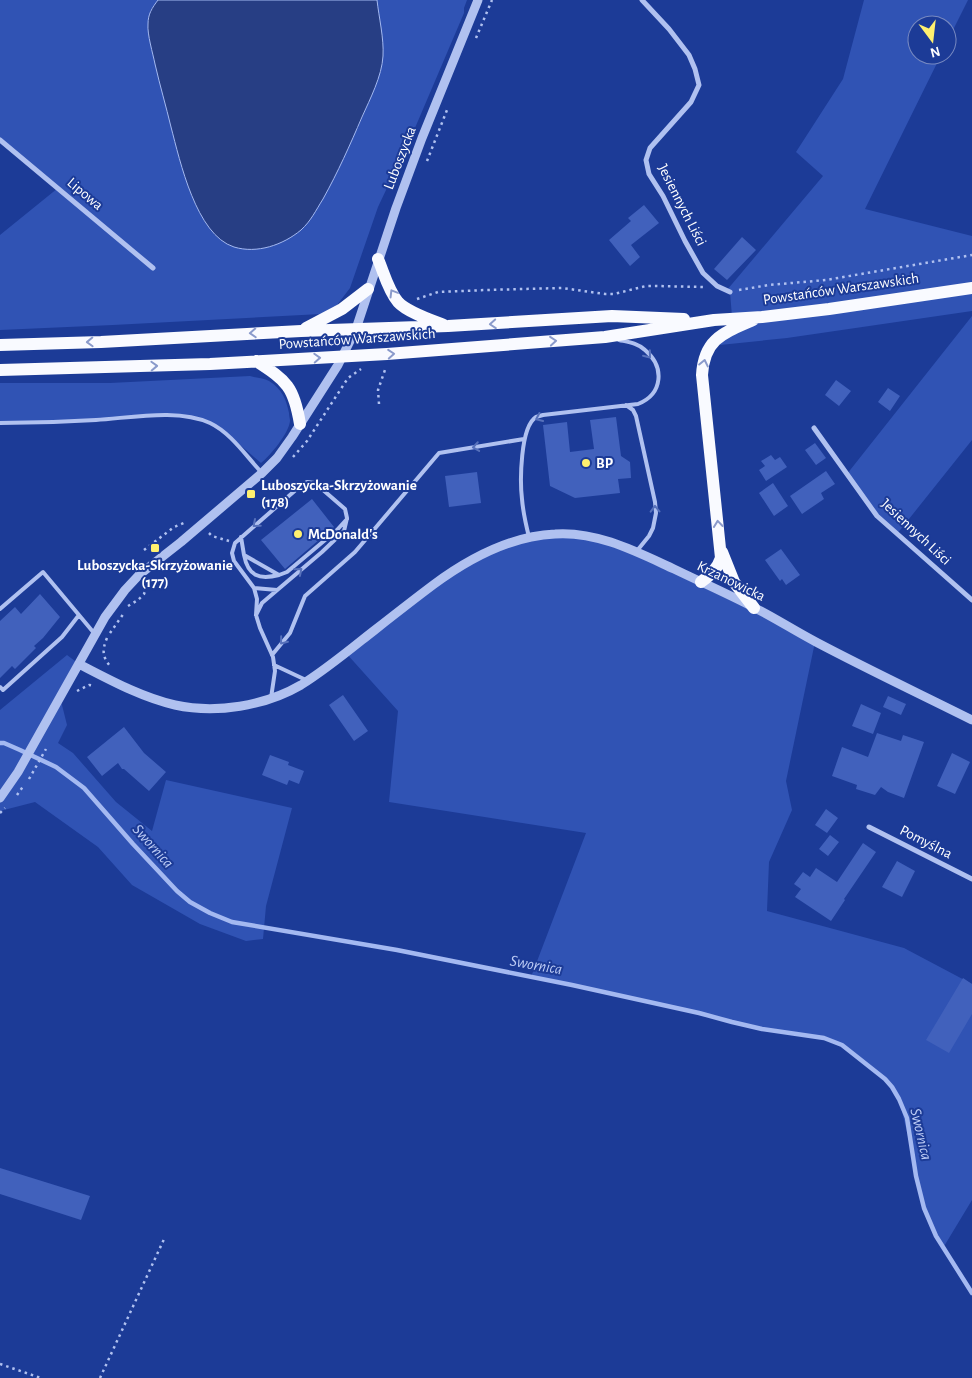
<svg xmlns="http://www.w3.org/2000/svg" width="972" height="1378" font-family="'Alegreya Sans',sans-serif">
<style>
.green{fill:#3053b4}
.water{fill:#273e84;stroke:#a4b9f1}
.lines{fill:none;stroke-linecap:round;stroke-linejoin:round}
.stream{stroke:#a4b9f1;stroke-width:4.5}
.building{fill:#4161bc}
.path{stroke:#b0c1f0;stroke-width:2.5;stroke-dasharray:2.5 4;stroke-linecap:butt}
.service{stroke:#b0c1f0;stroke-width:4}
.minor{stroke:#b0c1f0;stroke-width:5}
.tertiary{stroke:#b0c1f0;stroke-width:9}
.primary{stroke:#f9faff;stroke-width:12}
.oneway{stroke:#8a9acb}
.oneway2{stroke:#5771bb}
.poi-dot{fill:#fff06f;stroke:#1c3b97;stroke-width:2}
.labels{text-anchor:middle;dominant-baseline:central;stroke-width:4;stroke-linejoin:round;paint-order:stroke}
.street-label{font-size:15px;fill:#fff;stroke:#1c3b97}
.poi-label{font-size:15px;font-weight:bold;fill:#fff;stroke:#1c3b97;text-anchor:start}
.water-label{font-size:16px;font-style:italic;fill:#bdccf6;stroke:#1c3b97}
</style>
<rect width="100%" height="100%" fill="#1c3b97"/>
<path class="green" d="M0 0H158L150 11 192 197 211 229 357 130 377 82 383 58 382 37 377 0H467L464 8V13L412 135 378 207 350 288 337 305 321 314 113 325 0 330V235L58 188 0 140Z
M864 0H968L947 42V25H917V55H941L865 209 972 236V311L787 338 710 346 733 329 730 292 727 290 823 176 796 152 843 79Z
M972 316V440L897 534 877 516 847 474Z
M250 376C256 378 264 378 269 381 282 389 286 399 289 413 289 416 290 419 290 421 289 433 270 456 261 463L223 430 199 419 159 416 0 423V383H110Z
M557 533 617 545 815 642 786 781 792 810 769 862 767 911 904 948 972 984V1200L943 1248 936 1236 924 1208 916 1176 911 1149 899 1099 892 1087 885 1079 842 1045 824 1038 762 1029 732 1022 699 1013 531 977 586 833 389 802 398 711 346 653 410 603 485 553Z
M67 655 79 664 60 697 67 725 58 743 73 753 116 802 152 831 166 780 292 808 266 906 263 939 246 941 200 924 132 885 98 847 35 802 0 811V710Z"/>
<path class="water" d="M158 0H377C379 18 384 38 383 56 382 76 370 99 362 117 350 145 338 172 323 199 316 210 311 221 301 230 283 245 257 254 234 247 196 235 180 161 171 127 166 106 160 86 155 64 153 54 147 34 148 24 148 14 152 8 158 0Z"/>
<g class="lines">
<path class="stream" d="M0 743H4L20 750 56 767 84 788 133 844 177 891 190 902 210 913 232 922 397 950 572 985 699 1013 732 1022 762 1029 824 1038 842 1045 885 1079 892 1087 899 1099 907 1118 916 1176 924 1208 936 1236 972 1293"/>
</g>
<path class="building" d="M644 205 659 223 631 245 640 257 630 266 609 240 631 221 628 218Z
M742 237 756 250 727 280 714 269Z
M836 380 851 391 839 406 825 395Z
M888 388 900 396 890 411 878 402Z
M616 417 621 456 630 462 631 478 618 479 620 493 575 498 550 486 543 425 567 422 570 452 594 449 590 420Z
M815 443 826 458 816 465 805 450Z
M771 455 775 460 780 457 787 467 766 481 759 470 765 466 761 461Z
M826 471 835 484 821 493 824 499 802 514 790 496Z
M477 472 481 503 449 507 445 476Z
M773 483 788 506 774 516 759 493Z
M312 499 334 527 285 569 261 540Z
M781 549 800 575 786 585 782 579 780 581 765 560Z
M40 594 60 617 43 638 34 646 36 648 15 669 12 666 0 678V621L15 607 21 614Z
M343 695 368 731 354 741 329 705Z
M888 696 906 704 901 715 883 707Z
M861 704 881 713 873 734 852 726Z
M124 727 144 753 166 772 149 791 124 769H122L118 763 102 776 87 757Z
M877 733 901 741 903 735 924 742 904 798 888 792 881 787 875 795 856 789 857 785 832 776 842 747 868 757Z
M952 753 970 762 955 794 937 786Z
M270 755 289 762 288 765 304 771 299 784 289 780 287 785 262 775Z
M826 809 838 818 827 833 815 825Z
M830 835 839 842 828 856 819 849Z
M863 843 876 852 844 899 845 900 831 921 795 897 801 889 794 884 803 872 810 877 816 868 837 882Z
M897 861 915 871 902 897 882 887Z
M963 978 972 984V1014L949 1053 926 1040Z
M0 1168 90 1196 81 1220 0 1194Z"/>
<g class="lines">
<path class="path" d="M476 38 492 0
M427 161 447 110
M739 290 769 285 826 280 972 255
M417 299 438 292 486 290 562 288 605 294H614L646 286H656L703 287
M379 404 378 390 386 367
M293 457 307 441 348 378 361 369
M209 533 212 536 229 541
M144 550 174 527 186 522
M128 606 138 600 144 594 148 583
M110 633 124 613
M107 638C102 650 102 657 111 667
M77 691 89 685 95 686
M29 779 46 749
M17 795 24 785
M0 813 5 808
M0 1364 41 1378
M100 1378 165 1237"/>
<path class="service" d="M626 405 633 410 636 416 655 502 656 513 653 528 649 536 636 552
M0 423C32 423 64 422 96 420 130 418 178 408 210 423 231 433 246 456 262 473
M241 537 244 555 279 575 287 572 337 530 347 519
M529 537C526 525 523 512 522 499 520 482 520 427 536 417 536 417 543 415 543 415L638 404C663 394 665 367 645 350 638 343 628 342 619 340
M244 555C248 576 259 580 279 575
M254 588 277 590
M0 609 43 572 94 633
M256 615 262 603 322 552 344 531 347 518 345 509 315 483 307 482 298 488 235 543 232 553 234 561 254 588 257 599 256 615 260 628 273 657 275 671 271 698
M272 655 290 633 305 596 355 552 439 453 524 439
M274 665 306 680
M0 687 3 690 62 637 79 615"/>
<path class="minor" d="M642 0 669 29 689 55 695 69 699 85 691 102 650 148 646 160 649 174 663 196 685 241 703 273 717 286 730 292
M0 140 153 268
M814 428 877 516 972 600
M869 827 972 879"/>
<path class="tertiary" d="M79 664C110 680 141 697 175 705 216 714 265 706 301 685 322 672 342 656 362 640 385 622 409 603 433 585 468 559 510 536 555 534 597 531 637 552 674 569 701 582 728 594 755 608 775 618 795 631 816 642 867 669 920 694 972 720
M0 798 18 772 105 617 125 590 139 575 181 542 262 473 277 458 292 437 338 365 356 329 396 208 422 138 478 0"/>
<path class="primary" d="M378 259C384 273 388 290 398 302 407 312 431 320 444 325
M306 328 342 309 368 289
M0 345 101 342 301 331 448 326 612 316 684 319
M256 361C287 381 294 387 300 424
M0 370 210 364 387 354 605 337 714 320 762 317 829 309 972 288
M722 552 734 582 754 608
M701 582C710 575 717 570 721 558L702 375C704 339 723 333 753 320"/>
</g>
<defs><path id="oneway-chevron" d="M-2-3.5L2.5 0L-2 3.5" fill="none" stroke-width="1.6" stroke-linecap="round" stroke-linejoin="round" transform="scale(1.25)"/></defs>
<g class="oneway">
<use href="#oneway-chevron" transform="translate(393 293) rotate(-121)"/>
<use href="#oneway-chevron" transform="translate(493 324) rotate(176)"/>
<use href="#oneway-chevron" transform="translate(253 333) rotate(177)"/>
<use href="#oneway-chevron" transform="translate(553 341) rotate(-5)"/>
<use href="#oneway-chevron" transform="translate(90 342) rotate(178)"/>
<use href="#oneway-chevron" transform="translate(391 354) rotate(-4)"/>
<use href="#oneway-chevron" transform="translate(317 358) rotate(-3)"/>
<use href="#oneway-chevron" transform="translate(704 363) rotate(-78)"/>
<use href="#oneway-chevron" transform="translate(154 366) rotate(-2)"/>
<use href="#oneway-chevron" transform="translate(718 524) rotate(-96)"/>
</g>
<g class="oneway2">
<use href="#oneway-chevron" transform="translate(648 355) rotate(51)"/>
<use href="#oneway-chevron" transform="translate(539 418) rotate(155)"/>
<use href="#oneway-chevron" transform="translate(476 447) rotate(171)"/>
<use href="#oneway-chevron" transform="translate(655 509) rotate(-91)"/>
<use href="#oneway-chevron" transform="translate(256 524) rotate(139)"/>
<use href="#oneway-chevron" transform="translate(299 571) rotate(-40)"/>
<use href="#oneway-chevron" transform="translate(283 641) rotate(129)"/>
</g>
<g class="poi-dot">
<circle cx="586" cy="463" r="5"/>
<rect x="246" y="489" width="10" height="10" rx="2.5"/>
<circle cx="298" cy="534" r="5"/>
<rect x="150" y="543" width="10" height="10" rx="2.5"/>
</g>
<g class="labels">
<g class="street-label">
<text transform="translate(400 158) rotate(-69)">Luboszycka</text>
<text transform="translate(85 194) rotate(40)">Lipowa</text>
<text transform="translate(682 205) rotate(63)">Jesiennych Liści</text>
<text transform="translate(841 289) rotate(-8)">Powstańców Warszawskich</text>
<text transform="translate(357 339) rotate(-4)">Powstańców Warszawskich</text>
<text transform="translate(916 532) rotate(43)">Jesiennych Liści</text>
<text transform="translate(731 581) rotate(26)">Krzanowicka</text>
<text transform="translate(926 842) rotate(27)">Pomyślna</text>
</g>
<g class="poi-label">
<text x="596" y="463">BP</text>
<text x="261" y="485">Luboszycka-Skrzyżowanie<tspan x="261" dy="17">(178)</tspan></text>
<text x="308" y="534">McDonald's</text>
<text x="155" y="565" text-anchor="middle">Luboszycka-Skrzyżowanie<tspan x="155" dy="17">(177)</tspan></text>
</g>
<g class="water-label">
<text transform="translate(153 846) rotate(48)">Swornica</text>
<text transform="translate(536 965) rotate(10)">Swornica</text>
<text transform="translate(921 1134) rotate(77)">Swornica</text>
</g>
</g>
<g transform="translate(932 40) rotate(165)"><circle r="24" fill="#1c3b97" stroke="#7789c1"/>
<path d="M0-4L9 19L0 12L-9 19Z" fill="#fff06f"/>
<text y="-8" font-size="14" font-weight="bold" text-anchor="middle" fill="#ffffff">N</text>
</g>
</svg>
